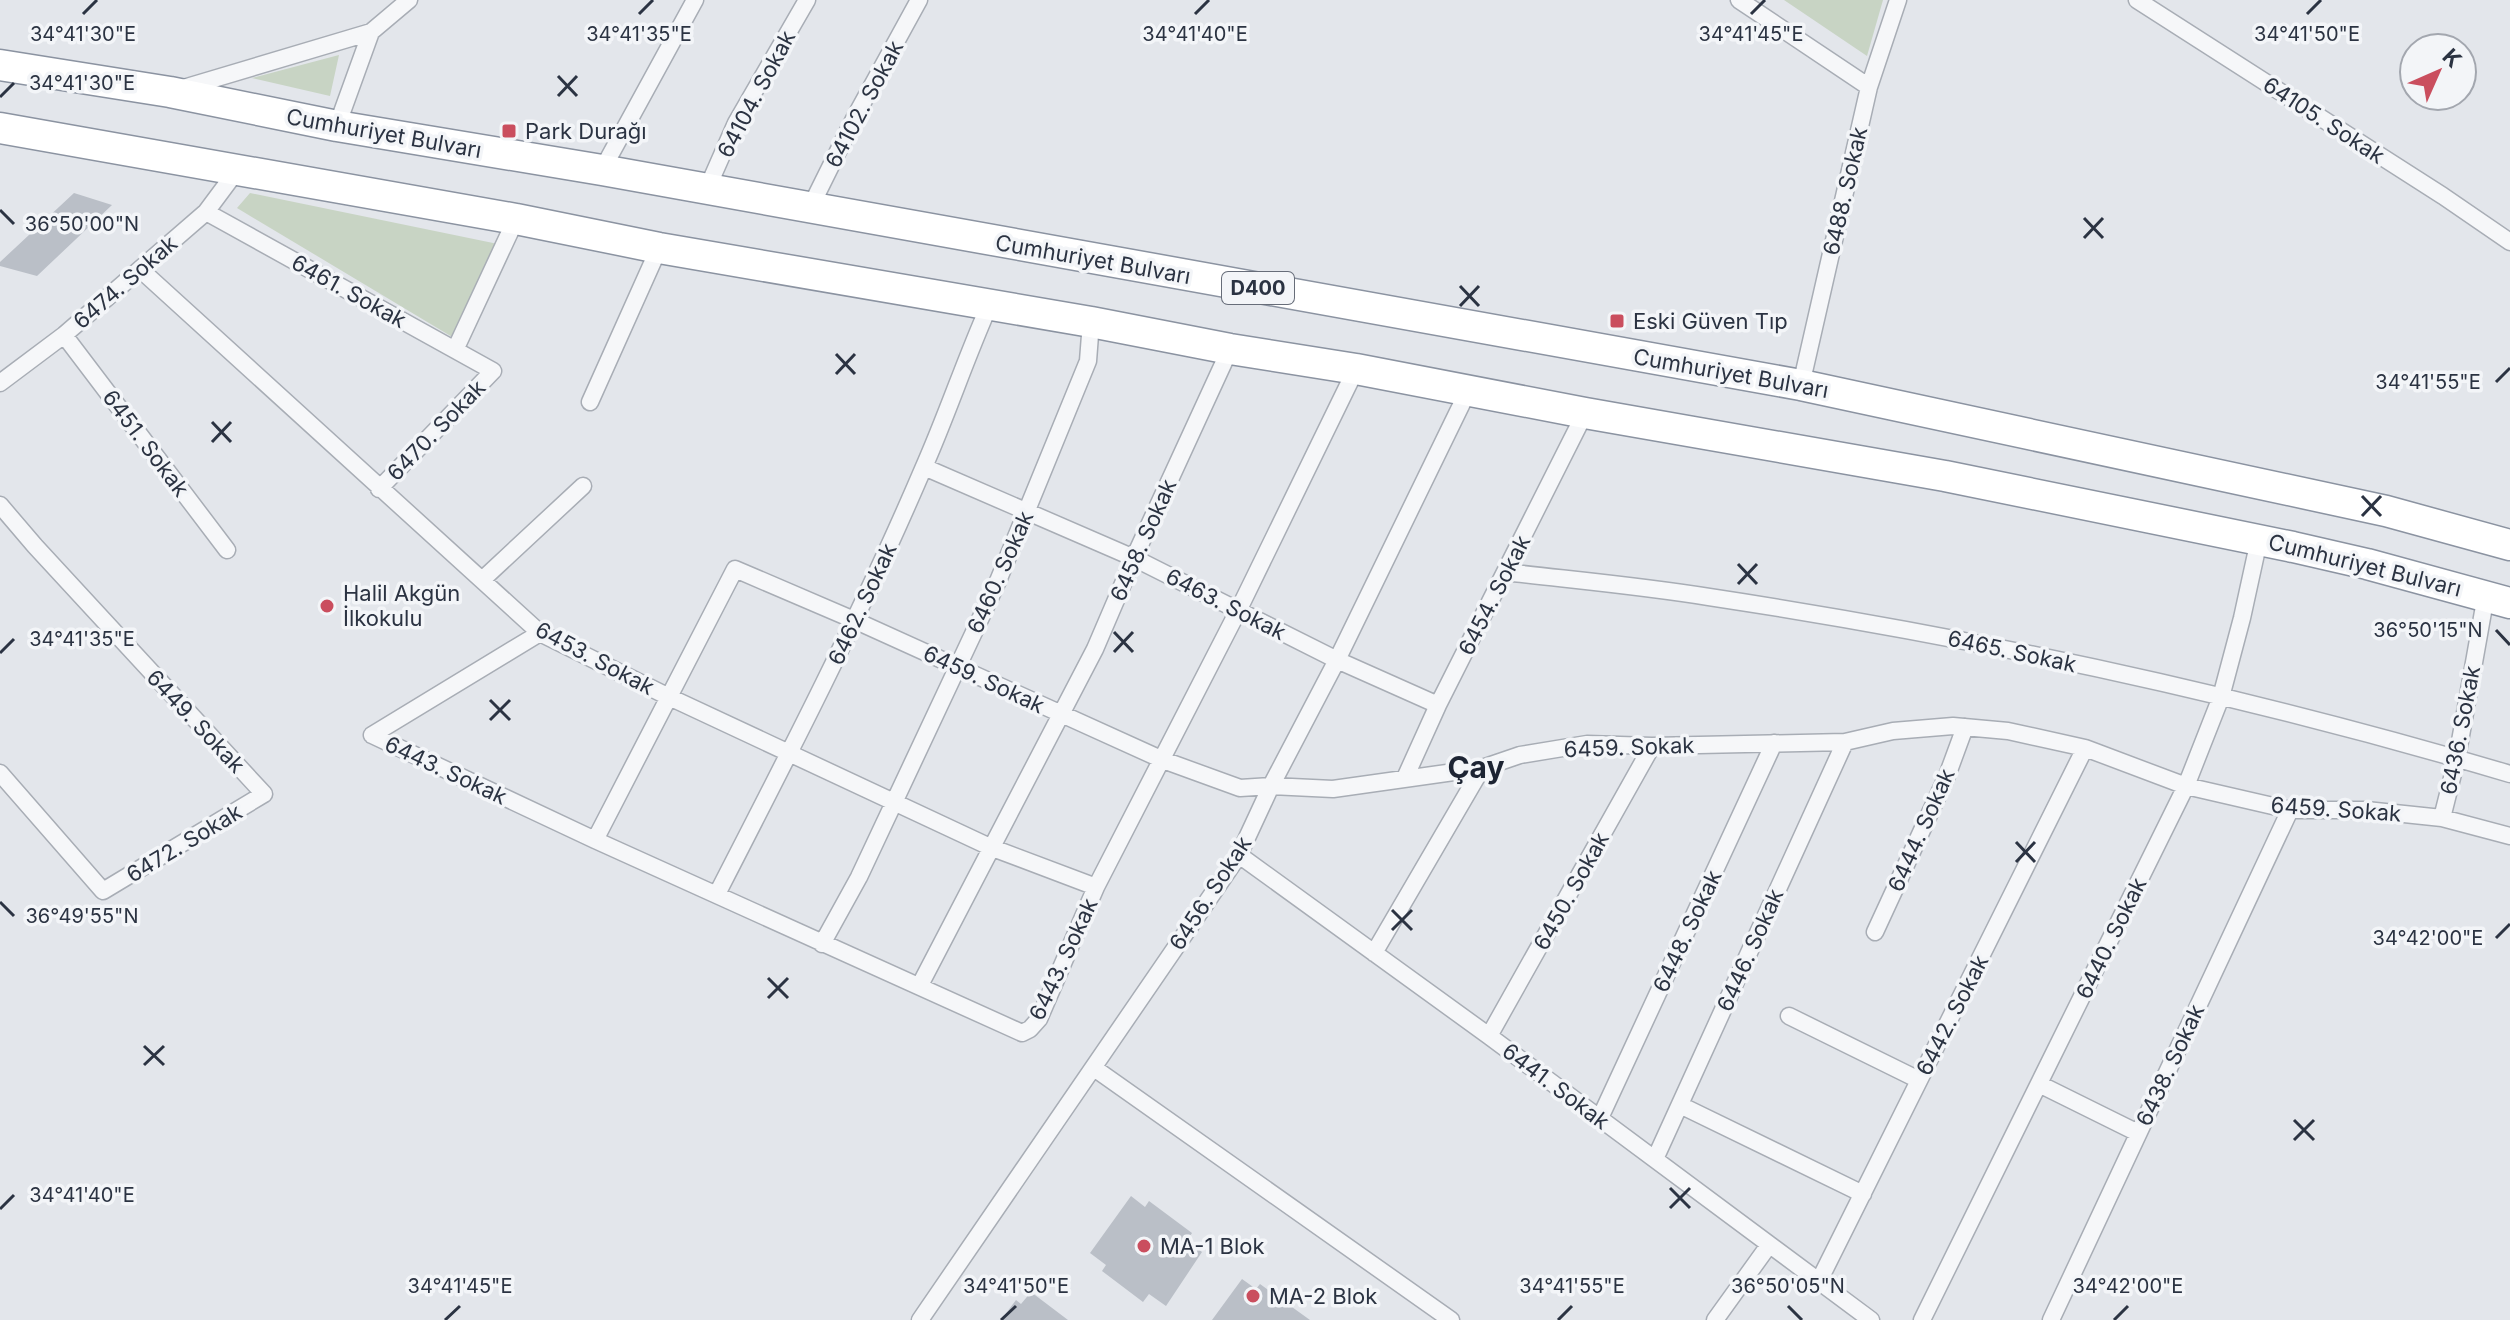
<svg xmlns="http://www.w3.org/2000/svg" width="2510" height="1320" font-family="Inter,sans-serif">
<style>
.green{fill:#c8d4c4}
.building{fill:#babfc7}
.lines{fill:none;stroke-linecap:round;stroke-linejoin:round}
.street-casing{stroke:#a8adb5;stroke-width:19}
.highway-casing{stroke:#8b93a1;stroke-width:33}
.street{stroke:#f6f7f9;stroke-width:16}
.highway{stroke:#fff;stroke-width:30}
.ticks{fill:none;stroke:#2b3342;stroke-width:3}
.poi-dot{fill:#ca4e5e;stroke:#f3f5f8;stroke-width:3}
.labels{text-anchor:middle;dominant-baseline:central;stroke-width:7;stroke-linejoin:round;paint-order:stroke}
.shield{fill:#f3f5f8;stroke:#676d79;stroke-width:2}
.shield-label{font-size:20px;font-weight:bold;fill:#2b3342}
.street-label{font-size:22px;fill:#2b3342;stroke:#f3f5f8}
.poi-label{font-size:22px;fill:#2b3342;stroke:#f3f5f8;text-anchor:start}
.district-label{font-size:30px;font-weight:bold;fill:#1d2433;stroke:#f3f5f8}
.ticks-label{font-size:20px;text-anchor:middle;fill:#2b3342;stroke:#f3f5f8;stroke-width:7;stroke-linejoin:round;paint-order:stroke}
</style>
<rect width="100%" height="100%" fill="#e3e6eb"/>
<path class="green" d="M1784 0H1883L1867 56Z
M339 55 330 96 252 78Z
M250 193 498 244 454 338 237 208Z"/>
<path class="building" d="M74 193 112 205 37 276 0 266V262Z
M1131 1196 1145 1207 1149 1201 1192 1233 1187 1241 1202 1252 1166 1306 1149 1294 1143 1302 1102 1271 1106 1265 1090 1253Z
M1242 1279 1256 1289 1260 1284 1310 1320H1212Z
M1031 1292 1068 1320H1001L1016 1300 1021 1304Z"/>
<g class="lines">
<defs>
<path id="street" d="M1739 0 1869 87
M2137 0 2443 196 2510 242
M180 89 371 32 409 0
M337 126 371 32
M602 170 695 0
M707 189 736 123 807 0
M810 208 856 115 919 0
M206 212 493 371 379 489
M141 270 540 633 667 696 990 847 1096 887
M64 335 227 550
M455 350 516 219
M0 383 64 335 206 212 238 169
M1801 385 1869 87 1898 0
M590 402 659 248
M924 467 1134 558 1337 660 1438 705
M0 505 35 546 264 794 103 891 0 773
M1505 572C1573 580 1641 586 1709 597 1979 638 2248 696 2510 774
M482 580 583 486
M372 735 595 840 1022 1033 1030 1029 1039 1019 1096 887 1239 609 1356 369
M372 735 540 633
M1405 778 1438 705 1585 413
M2442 818 2457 758 2486 595
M595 840 735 569 854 620 1163 760 1240 788 1271 786 1333 789 1482 768 1520 755 1587 744 1652 746 1845 742 1893 731 1953 726 2008 731 2085 748 2186 786 2290 810H2366L2442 818 2510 836
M1239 855 1489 1036 1871 1320
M717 894C789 754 861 614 923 469 947 415 965 360 989 306
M1875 932 1947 776 1965 727
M822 944 859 877 998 581 1088 361 1091 322
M1374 953 1482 768
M920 985 1095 649 1134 558 1230 349
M1789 1016 1919 1080
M1489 1036 1652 746
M1094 1068 1451 1320
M2039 1084 2138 1133
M1680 1105 1863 1194
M1600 1118 1774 743
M1655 1159 1845 742
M1818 1283 2085 748
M920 1320 1239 855 1271 786 1337 660 1468 391
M1715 1320 1769 1245
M1922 1320 2186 786 2221 697 2242 618 2259 540
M2051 1320 2290 810"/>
<path id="highway" d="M0 65 170 92 337 126 602 170 1801 385 2386 511 2510 545
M0 128 516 219 659 248 1091 322 1230 349 1356 369 1585 413 1945 476 2293 547 2367 564 2510 603"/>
</defs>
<use href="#street" class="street-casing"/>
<use href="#highway" class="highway-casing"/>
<use href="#street" class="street"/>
<use href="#highway" class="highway"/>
</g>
<path class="ticks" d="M83 14 97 0M639 14 653 0M1195 14 1209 0M1751 14 1765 0M2307 14 2321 0M558 76 577 96M558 96 577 76M0 97 14 83M0 210 14 224M2084 218 2103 238M2084 238 2103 218M1460 286 1479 306M1460 306 1479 286M836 354 855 374M836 374 855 354M2496 382 2510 368M212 422 231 442M212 442 231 422M2362 496 2381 516M2362 516 2381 496M1738 564 1757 584M1738 584 1757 564M2496 630 2510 645M1114 632 1133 652M1114 652 1133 632M0 653 14 639M490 700 510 720M490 720 510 700M2016 842 2035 862M2016 862 2035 842M0 902 14 916M1392 910 1412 930M1392 930 1412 910M2496 938 2510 924M768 978 788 998M768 998 788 978M144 1046 164 1065M144 1065 164 1046M2294 1120 2314 1140M2294 1140 2314 1120M1670 1188 1690 1208M1670 1208 1690 1188M0 1209 14 1195M1788 1306 1802 1320M445 1320 460 1306M1001 1320 1016 1306M1558 1320 1572 1306M2114 1320 2128 1306"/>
<g class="poi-dot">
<rect x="501" y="123" width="16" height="16" rx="4"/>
<rect x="1609" y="313" width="16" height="16" rx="4"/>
<circle cx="327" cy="606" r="8"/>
<circle cx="1144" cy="1246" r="8"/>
<circle cx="1253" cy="1296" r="8"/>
</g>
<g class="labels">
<rect class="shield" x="1222" y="272" width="72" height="32" rx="6"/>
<g class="shield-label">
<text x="1258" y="288">D400</text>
</g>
<g class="street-label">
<text transform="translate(756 94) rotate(-62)">64104. Sokak</text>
<text transform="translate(864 104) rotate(-62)">64102. Sokak</text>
<text transform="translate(2324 120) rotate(33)">64105. Sokak</text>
<text transform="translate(384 133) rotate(10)">Cumhuriyet Bulvarı</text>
<text transform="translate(1845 191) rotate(-77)">6488. Sokak</text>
<text transform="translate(1093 259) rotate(10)">Cumhuriyet Bulvarı</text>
<text transform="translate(125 282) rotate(-41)">6474. Sokak</text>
<text transform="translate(349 291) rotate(29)">6461. Sokak</text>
<text transform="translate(1731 373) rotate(10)">Cumhuriyet Bulvarı</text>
<text transform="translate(436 430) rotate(-46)">6470. Sokak</text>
<text transform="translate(146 443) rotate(53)">6451. Sokak</text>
<text transform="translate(1143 540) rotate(-66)">6458. Sokak</text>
<text transform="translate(2365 565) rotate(14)">Cumhuriyet Bulvarı</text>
<text transform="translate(1000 572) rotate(-66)">6460. Sokak</text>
<text transform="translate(1494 595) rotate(-63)">6454. Sokak</text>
<text transform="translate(862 604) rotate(-65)">6462. Sokak</text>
<text transform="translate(1226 604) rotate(27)">6463. Sokak</text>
<text transform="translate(2012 651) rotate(12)">6465. Sokak</text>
<text transform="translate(595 658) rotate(28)">6453. Sokak</text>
<text transform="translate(984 679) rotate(25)">6459. Sokak</text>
<text transform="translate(196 721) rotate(47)">6449. Sokak</text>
<text transform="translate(2460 730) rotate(-79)">6436. Sokak</text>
<text transform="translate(1629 747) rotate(-2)">6459. Sokak</text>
<text transform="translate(446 770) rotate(25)">6443. Sokak</text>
<text transform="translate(2336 809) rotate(4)">6459. Sokak</text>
<text transform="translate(1921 830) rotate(-66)">6444. Sokak</text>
<text transform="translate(184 843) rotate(-31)">6472. Sokak</text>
<text transform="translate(1571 891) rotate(-61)">6450. Sokak</text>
<text transform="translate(1210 893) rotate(-57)">6456. Sokak</text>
<text transform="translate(1687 931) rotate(-65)">6448. Sokak</text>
<text transform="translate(2111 938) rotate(-64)">6440. Sokak</text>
<text transform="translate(1750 950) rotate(-66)">6446. Sokak</text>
<text transform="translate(1063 959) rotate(-65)">6443. Sokak</text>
<text transform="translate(1952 1015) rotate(-63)">6442. Sokak</text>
<text transform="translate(2170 1065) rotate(-65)">6438. Sokak</text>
<text transform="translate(1556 1086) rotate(37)">6441. Sokak</text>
</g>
<g class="poi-label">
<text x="525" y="131">Park Durağı</text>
<text x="1633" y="321">Eski Güven Tıp</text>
<text x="343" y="593">Halil Akgün<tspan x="343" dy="25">İlkokulu</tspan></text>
<text x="1160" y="1246">MA-1 Blok</text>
<text x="1269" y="1296">MA-2 Blok</text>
</g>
<g class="district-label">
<text x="1476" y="767">Çay</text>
</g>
</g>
<g class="ticks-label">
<text x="83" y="41">34°41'30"E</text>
<text x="639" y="41">34°41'35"E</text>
<text x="1195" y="41">34°41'40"E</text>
<text x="1751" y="41">34°41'45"E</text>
<text x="2307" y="41">34°41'50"E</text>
<text x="82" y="90">34°41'30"E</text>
<text x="82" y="231">36°50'00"N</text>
<text x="2428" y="389">34°41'55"E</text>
<text x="2428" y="637">36°50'15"N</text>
<text x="82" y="646">34°41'35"E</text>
<text x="82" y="923">36°49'55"N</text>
<text x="2428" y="945">34°42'00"E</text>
<text x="82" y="1202">34°41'40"E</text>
<text x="460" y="1293">34°41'45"E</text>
<text x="1016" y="1293">34°41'50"E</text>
<text x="1572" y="1293">34°41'55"E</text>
<text x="1788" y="1293">36°50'05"N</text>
<text x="2128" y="1293">34°42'00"E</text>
</g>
<g transform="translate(2438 72) rotate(45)"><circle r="38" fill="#f3f5f8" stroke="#a3a7af" stroke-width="2"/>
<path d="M0-6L14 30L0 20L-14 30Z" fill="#ca4e5e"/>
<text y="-12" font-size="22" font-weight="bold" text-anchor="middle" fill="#2b3342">K</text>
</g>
</svg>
